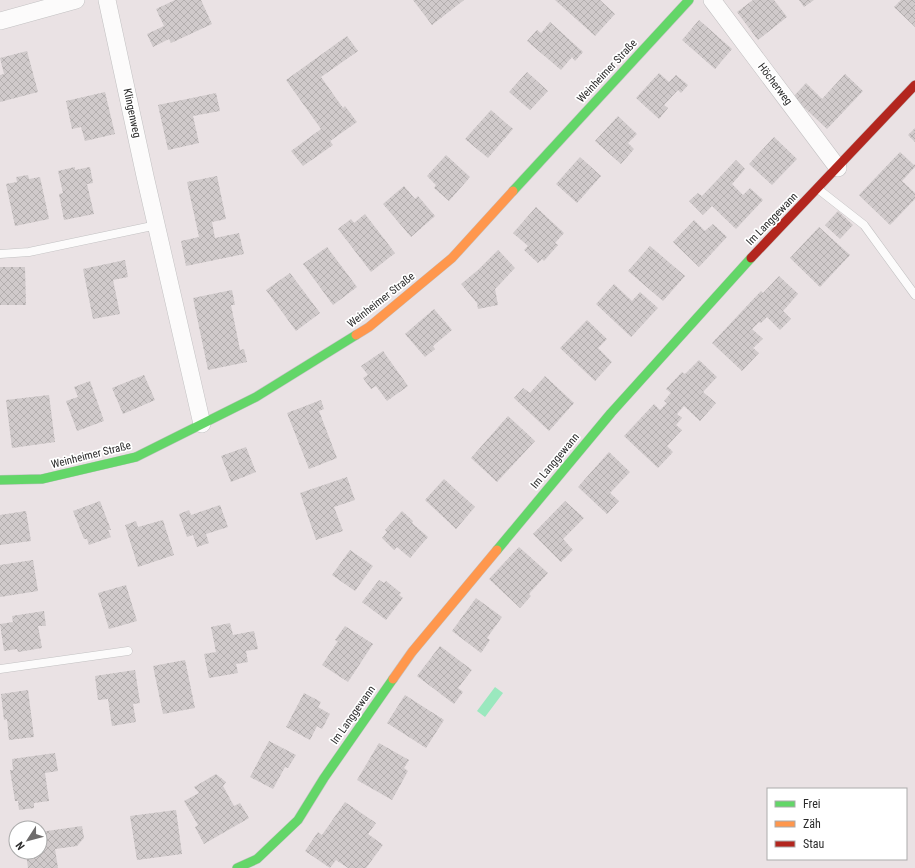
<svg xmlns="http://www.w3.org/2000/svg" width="915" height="868" font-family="'Roboto Condensed',sans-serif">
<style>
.water{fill:#9ae8be}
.building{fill:url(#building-cross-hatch)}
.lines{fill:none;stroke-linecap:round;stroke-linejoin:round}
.lane-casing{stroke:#c2c1c2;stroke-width:9}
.street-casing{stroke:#c2c1c2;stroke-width:18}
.fast-casing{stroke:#c2c1c2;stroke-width:10}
.slow-casing{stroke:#c2c1c2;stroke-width:10}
.jam-casing{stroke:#c2c1c2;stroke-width:10}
.lane{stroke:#fcfbfb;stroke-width:8}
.street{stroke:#fcfbfb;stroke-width:17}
.fast{stroke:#63d668;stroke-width:9}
.slow{stroke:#ff974d;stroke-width:9}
.jam{stroke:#b3261e;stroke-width:9}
.labels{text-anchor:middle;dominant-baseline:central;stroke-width:3.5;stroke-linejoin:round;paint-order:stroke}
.street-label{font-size:11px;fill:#2c2c2c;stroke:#fff}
</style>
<defs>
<pattern id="building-cross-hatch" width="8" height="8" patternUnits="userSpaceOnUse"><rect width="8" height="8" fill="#d0cacb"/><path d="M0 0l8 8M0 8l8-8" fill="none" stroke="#b3aeae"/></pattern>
</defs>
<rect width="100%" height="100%" fill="#eae2e4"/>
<path class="water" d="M495 687 503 693 485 717 477 711Z"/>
<path class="building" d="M175 0H201L212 24 171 43 169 39 153 47 147 34 164 26 156 9Z
M413 0H464L432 25Z
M555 0H600L615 14 595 36Z
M753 0H774L787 17 758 40 737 12Z
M799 0H814L804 7Z
M901 0H915V27L894 7Z
M699 20 732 49 715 69 682 40Z
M550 22 583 52 575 61 572 57 561 70 527 41 537 30 541 33Z
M347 36 358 51 321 77 343 108 345 106 357 122 330 141 333 145 303 166 291 151 321 129 286 80Z
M27 51 38 92 0 102V75L4 74 0 58Z
M527 72 548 91 530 110 509 92Z
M659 73 669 82 676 75 688 85 681 93 678 90 664 105 668 108 659 119 636 98Z
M845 74 863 91 827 129 793 97 806 83 822 99Z
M105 92 115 134 85 141 81 127 72 129 66 101Z
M216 93 220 111 193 116 199 143 168 150 158 105Z
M491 110 513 129 488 158 465 139Z
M618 116 637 134 628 143 634 149 621 164 595 141Z
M915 128V142L908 135Z
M774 137 797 159 772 185 749 164Z
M900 152 914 165 915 164V167L902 181 915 193V199L890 225 859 195Z
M446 155 470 177 449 201 434 188 436 185 427 176Z
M580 157 601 176 577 203 556 184Z
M736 160 745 169 732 184 743 195 750 188 763 200 736 229 712 206 703 215 689 201 698 193 702 196Z
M75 167V170L90 167 93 183 87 184 94 214 64 220 59 194 63 193 58 171Z
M28 175 29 179 40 177 49 219 15 226 6 184 17 182 16 177Z
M217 176 226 219 212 222 215 238 239 233 244 254 186 266 181 241 199 237 187 182Z
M404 186 415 199 418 196 435 216 411 237 383 204Z
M536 207 564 233 555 243 558 245 544 261 542 259 538 263 524 250 528 246 513 233Z
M838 211 853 225 840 239 825 225Z
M365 214 395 253 371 272 338 229 351 219 354 223Z
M694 220 705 231 713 224 727 237 699 267 673 242Z
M819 227 850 255 820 287 790 258Z
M650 246 685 276 663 301 628 271Z
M327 247 357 287 333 305 303 264Z
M498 250 515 268 495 289 498 305 478 309 477 303 461 284 478 270Z
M125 260 128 277 113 280 120 314 93 319 83 269Z
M0 267H25L26 305H0Z
M290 273 320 313 296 331 266 290Z
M779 276 798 294 783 311 791 319 780 330 767 317 761 323 759 322 752 329 763 339 753 348 759 353 742 371 712 343 761 291 763 293Z
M614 284 632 301 640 292 658 308 631 337 596 304Z
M232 290 235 305H231L240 350 244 349 247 362 208 370 193 298Z
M434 309 452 330 433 346 435 349 425 357 405 334Z
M587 320 607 339 598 348 612 362 595 381 560 348Z
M383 351 408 386 387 401 376 386 371 389 363 378 368 375 361 366Z
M699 360 717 377 703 392 716 403 700 421 684 406 677 414 682 418 676 425 682 430 667 446 673 452 658 468 624 436 654 404 660 410 667 403 664 401 671 393 666 389 682 372 685 374Z
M144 375 155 400 123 414 112 388Z
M545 376 574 403 549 431 514 398 523 388 530 393Z
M90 381 104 421 77 431 66 401 78 397 74 387Z
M49 395 55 442 12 448 6 400Z
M321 400 324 409 319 411 337 458 309 469 287 413Z
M508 416 535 441 497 482 471 458Z
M246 447 256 472 231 482 221 456Z
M609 452 630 472 610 493 619 501 607 514 578 487Z
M347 477 355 500 334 507 343 531 316 540 300 493Z
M444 479 475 507 456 529 425 500Z
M100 501 111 530H108L111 537 89 545 87 539H84L73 511Z
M565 501 584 518 563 539 573 550 561 562 533 534Z
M220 505 228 527 206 534 209 543 197 547 193 535 187 537 179 514 189 510 191 515Z
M26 511 31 541 0 545V515Z
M402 511 413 521 412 523 428 537 410 558 397 547 394 550 382 538 387 532 385 530Z
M163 520 174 555 138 567 125 525 136 521 138 527Z
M519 547 548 573 529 594 531 596 520 608 489 579Z
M350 550 373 566 355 591 332 575Z
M33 560 38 591 0 597V565Z
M379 580 384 583 386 581 401 593 399 595 403 598 386 620 362 602Z
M126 585 137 621 109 629 98 593Z
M476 598 502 617 487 638 490 640 481 653 452 631Z
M44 611 46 626H38L42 648 18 652 17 649 4 651 0 624 13 622 12 616Z
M230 623 233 635 254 631 258 649 246 651 248 662 236 664 238 673 209 678 204 654 216 652 211 627Z
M345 626 373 644 348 682 322 665 338 641 335 640Z
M440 646 472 670 458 688 463 692 454 704 417 676Z
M185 660 195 708 163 714 153 666Z
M135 670 140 703 133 704 136 722 112 726 108 699 98 700 95 676Z
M28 690 34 737 9 740 7 719 4 720 1 694Z
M304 693 321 702 318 707 330 714 322 729 317 726 310 740 286 727Z
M405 695 444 720 426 748 387 723Z
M269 741 296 755 288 768 285 767 273 789 250 777Z
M379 743 409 760 404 768 408 771 392 800 357 780Z
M55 753 58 771 45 773 49 801 34 803V808L19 810 18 801H15L10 770H13L12 759Z
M216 774 226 782 223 786 234 806 240 803 249 818 204 844 195 827 198 825 184 801 199 793 194 787Z
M345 802 376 823 368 834 383 845 366 868H348L336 860 330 868 305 851 318 832 322 835Z
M176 810 182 854 137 860 130 816Z
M82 826 84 838 77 846 55 849 58 868H28L26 854H23V852H40V832Z"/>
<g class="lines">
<defs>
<path id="lane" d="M818 189 864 225 915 295
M0 254 29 252 157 225
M0 669 128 651"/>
<path id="street" d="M107 0 145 176 202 424
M712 0 838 168
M0 21 76 0"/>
<path id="fast" d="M513 191 689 0
M0 480 42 479 136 457 256 397 356 335
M497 550 611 413 751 258
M237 868 257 859 298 820 324 778 393 679"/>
<path id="slow" d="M356 335 369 327 452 258 513 191
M393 679 412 652 497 550"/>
<path id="jam" d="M751 258 915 85"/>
</defs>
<use href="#lane" class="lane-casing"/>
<use href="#street" class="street-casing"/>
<use href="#fast" class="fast-casing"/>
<use href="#slow" class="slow-casing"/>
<use href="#jam" class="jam-casing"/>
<use href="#lane" class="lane"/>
<use href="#street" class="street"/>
<use href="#fast" class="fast"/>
<use href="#slow" class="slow"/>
<use href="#jam" class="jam"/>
</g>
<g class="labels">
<g class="street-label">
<text transform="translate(607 71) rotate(-47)">Weinheimer Straße</text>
<text transform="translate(775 84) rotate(53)">Höcherweg</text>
<text transform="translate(132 113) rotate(78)">Klingenweg</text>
<text transform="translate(772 219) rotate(-46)">Im Langgewann</text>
<text transform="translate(381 300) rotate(-38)">Weinheimer Straße</text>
<text transform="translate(91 455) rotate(-14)">Weinheimer Straße</text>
<text transform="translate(555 461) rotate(-50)">Im Langgewann</text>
<text transform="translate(353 715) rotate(-55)">Im Langgewann</text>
</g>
</g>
<rect x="767" y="788" width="140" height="72" fill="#ffffff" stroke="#ababab"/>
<rect x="775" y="801" width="20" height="6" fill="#63d668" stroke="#ababab"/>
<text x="803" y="808" font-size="12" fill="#2c2c2c">Frei</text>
<rect x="775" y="821" width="20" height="6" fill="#ff974d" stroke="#ababab"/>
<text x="803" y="828" font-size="12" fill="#2c2c2c">Zäh</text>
<rect x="775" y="841" width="20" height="6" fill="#b3261e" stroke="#ababab"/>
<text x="803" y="848" font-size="12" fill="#2c2c2c">Stau</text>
<g transform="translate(28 840) rotate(234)"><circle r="19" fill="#ffffff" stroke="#ababab"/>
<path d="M0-3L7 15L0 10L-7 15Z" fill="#6e6c6c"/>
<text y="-6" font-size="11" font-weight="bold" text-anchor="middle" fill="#2c2c2c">N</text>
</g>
</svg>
